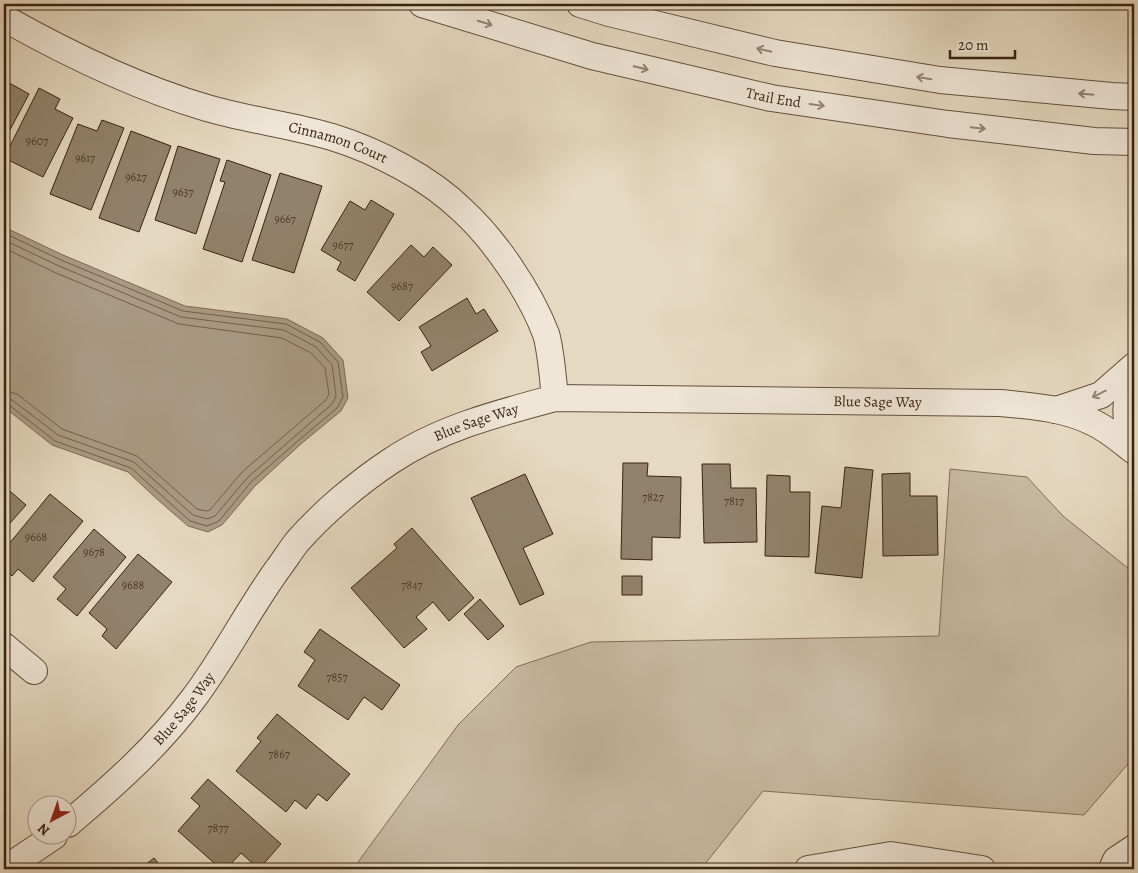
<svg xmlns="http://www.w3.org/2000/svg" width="1138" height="873" font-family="Alegreya,serif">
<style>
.green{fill:#c8baa3;stroke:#806e5a}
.water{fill:#ab9b85;stroke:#7d6b56}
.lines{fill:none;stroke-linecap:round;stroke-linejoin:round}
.shore{stroke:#725f4a;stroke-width:1}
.building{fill:#92826c;stroke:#382310}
.minor-casing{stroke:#64503c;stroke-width:28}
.minor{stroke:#efe6d7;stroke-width:26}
.oneway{stroke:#948474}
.labels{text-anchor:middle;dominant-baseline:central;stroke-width:4.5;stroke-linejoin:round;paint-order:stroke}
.number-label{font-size:12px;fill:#4e3b27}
.street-label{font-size:15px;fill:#382310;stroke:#efe6d7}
</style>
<rect width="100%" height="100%" fill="#e6d9c1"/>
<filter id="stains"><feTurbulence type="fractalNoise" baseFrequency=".004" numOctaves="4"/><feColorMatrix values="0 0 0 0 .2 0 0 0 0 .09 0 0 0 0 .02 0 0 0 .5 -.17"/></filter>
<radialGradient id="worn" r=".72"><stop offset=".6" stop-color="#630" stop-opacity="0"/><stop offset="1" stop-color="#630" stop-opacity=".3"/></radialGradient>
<path class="green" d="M950 469 1027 477 1063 516 1134 573V757L1084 815 763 791 701 869H353L458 725 516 667 591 642 939 636Z"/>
<path class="water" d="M4 227 63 255 185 306 287 319 323 338 343 360 348 398 341 411 302 443 255 486 222 525 208 532 188 526 158 500 128 472 52 445 4 407Z"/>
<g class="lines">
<path class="shore" d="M4 233 61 260 183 311 286 324 320 342 338 362 343 397 337 408 299 440 251 482 219 521 207 526 190 521 131 468 55 441 9 405 4 404
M4 240 59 266 181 317 284 330 316 347 332 365 336 396 332 404 247 478 215 516 207 519 193 515 134 462 58 435 12 400 4 398
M4 248 56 273 179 324 282 338 311 353 325 368 329 394 326 400 242 472 210 510 206 511 197 509 137 456 62 429 17 394 4 390"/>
</g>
<path class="building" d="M4 80 29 94 4 141Z
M39 88 60 99 55 109 73 118 43 177 4 158Z
M102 120 124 128 91 210 50 194 78 124 97 131Z
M131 131 171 146 139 232 99 218Z
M178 146 220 159 196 234 155 220Z
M227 160 271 175 242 262 203 249 225 182 220 181Z
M280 173 322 186 294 273 252 260Z
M371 200 394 214 355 281 337 270 341 262 321 250 350 201 365 210Z
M411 245 424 257 433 247 452 265 399 321 367 292Z
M467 298 476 314 484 309 498 331 432 371 421 352 431 346 419 327Z
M623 463H648L647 476 681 477 680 538 652 537V560L621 559Z
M702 464H730L731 488H756L757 542 704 543Z
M845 467 873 470 862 578 815 573 822 506 841 508Z
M910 473V496H937L938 555 883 556 882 474Z
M525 474 553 534 523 548 544 594 520 605 471 498Z
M767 475 790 476V492H810L809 557 765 556Z
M4 486 26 505 4 530Z
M50 494 83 521 33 582 18 569 12 576 4 569V550Z
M412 528 474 598 449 621 433 602 416 617 427 629 404 648 351 588 397 548 394 544Z
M94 529 126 557 77 616 57 599 66 589 53 577Z
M138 554 172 582 116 649 102 636 107 629 89 613Z
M622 576H642V595H622Z
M480 599 504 626 488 640 464 614Z
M320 629 400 685 382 710 364 697 348 720 298 686 315 660 304 652Z
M277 714 350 774 327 801 318 794 306 809 295 800 286 812 236 771 261 741 257 738Z
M208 779 281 844 259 869 241 853 226 869H221L178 831 200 806 191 798Z
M154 858 163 869H140Z"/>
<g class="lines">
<defs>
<g id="minor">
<path id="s1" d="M422 4 592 56 771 98 948 124 1094 141 1134 142"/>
<path d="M580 4 609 13 775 53 940 80 1112 96 1134 97"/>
<path id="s2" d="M4 18C68 54 135 87 207 108 248 120 291 125 332 137 377 151 428 177 462 210 495 240 530 292 546 334 551 350 553 380 555 398"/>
<path d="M1134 374C1124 398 1124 423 1134 447"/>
<path d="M1056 410 1101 395 1134 366"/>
<path d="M4 646 34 671"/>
<path id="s3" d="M68 824C113 786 157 747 193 699 224 658 247 612 277 570 284 561 290 551 297 542 322 513 359 482 391 461 440 428 499 413 555 398L1000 403C1031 406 1064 408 1092 422 1108 429 1121 441 1134 451"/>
<path d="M5 869 54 836"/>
<path d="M808 869 891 855 982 869"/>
<path d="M1112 869 1116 860 1134 848"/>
</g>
</defs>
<use href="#minor" class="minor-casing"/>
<use href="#minor" class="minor"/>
</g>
<defs><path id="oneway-shaft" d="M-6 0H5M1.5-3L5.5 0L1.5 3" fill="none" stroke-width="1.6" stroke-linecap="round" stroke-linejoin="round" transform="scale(1.25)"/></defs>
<g class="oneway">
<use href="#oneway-shaft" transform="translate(485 23) rotate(17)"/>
<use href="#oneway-shaft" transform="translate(764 50) rotate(-166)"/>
<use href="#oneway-shaft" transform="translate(641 68) rotate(13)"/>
<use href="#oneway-shaft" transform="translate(924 78) rotate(-171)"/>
<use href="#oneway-shaft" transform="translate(1086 94) rotate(-175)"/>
<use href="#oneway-shaft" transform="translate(817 105) rotate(8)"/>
<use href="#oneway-shaft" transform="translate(978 128) rotate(6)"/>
<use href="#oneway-shaft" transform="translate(1099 394) rotate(153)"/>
</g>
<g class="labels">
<g class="number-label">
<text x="37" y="141">9607</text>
<text x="85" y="158">9617</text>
<text x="136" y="177">9627</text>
<text x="183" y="192">9637</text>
<text x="285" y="219">9667</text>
<text x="343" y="245">9677</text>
<text x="402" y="286">9687</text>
<text x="653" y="497">7827</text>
<text x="734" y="501">7817</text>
<text x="36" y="537">9668</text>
<text x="94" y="552">9678</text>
<text x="133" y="585">9688</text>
<text x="412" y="585">7847</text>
<text x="337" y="677">7857</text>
<text x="279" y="754">7867</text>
<text x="218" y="828">7877</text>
</g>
<g class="street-label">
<text stroke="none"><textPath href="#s1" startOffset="364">Trail End</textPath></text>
<text stroke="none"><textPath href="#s2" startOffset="358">Cinnamon Court</textPath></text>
<text stroke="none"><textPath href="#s3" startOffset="989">Blue Sage Way</textPath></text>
<text stroke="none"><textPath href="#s3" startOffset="584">Blue Sage Way</textPath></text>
<text stroke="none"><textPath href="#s3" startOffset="164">Blue Sage Way</textPath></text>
</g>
</g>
<rect width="1138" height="873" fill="none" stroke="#e6d9c1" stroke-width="20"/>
<rect x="5" y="5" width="1128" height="863" fill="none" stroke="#382310" stroke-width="2.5"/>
<rect x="10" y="10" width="1118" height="853" fill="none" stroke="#382310"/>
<g transform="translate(52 820) rotate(221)"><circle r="24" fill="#efe6d7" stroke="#a69887"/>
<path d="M0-4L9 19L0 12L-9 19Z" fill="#8f2418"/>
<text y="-8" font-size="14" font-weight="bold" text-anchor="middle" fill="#382310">N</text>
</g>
<path d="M950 50v8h65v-8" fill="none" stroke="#382310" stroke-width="2.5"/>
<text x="958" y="50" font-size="15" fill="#382310" stroke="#efe6d7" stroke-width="4" paint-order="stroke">20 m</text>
<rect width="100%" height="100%" filter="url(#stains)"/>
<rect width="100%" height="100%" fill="url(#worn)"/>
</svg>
